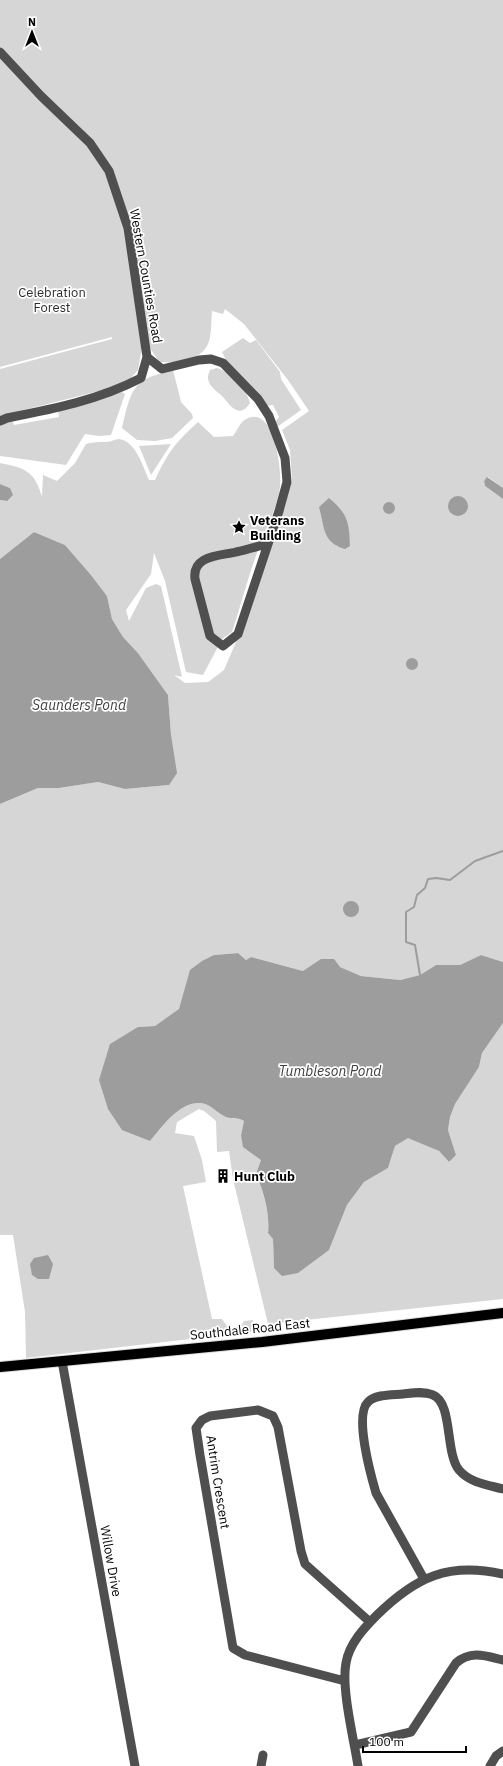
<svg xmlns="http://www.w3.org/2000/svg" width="503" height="1766" font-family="'IBM Plex Sans',sans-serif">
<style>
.green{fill:#d6d6d6}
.water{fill:#9d9d9d}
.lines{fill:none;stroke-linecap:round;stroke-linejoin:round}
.stream{stroke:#9d9d9d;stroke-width:2}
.major-casing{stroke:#dbdbdb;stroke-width:12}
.minor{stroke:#4f4f4f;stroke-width:9}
.major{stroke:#000;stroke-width:10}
.labels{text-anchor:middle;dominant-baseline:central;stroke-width:3.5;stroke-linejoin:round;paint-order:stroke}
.street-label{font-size:13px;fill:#000;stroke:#fff}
.park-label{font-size:13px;fill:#2d2d2d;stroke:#fff}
.poi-label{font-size:13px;font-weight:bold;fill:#000;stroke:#fff;text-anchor:start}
.water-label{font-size:14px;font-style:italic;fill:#3e3e3e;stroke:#fff}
</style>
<rect width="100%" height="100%" fill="#fff"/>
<path class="green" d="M0 0H503V488L488 477 484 481 485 486 503 499V962L481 955 460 965H436L420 975 400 980 361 976 340 967 303 971 251 957 246 960 238 953 214 955 186 991 180 1009 155 1026 138 1027 150 1141C162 1127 179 1102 200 1103 209 1103 216 1112 224 1116 230 1120 236 1116 244 1121L241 1135 261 1160 256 1174C264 1192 270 1214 268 1233L273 1238 274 1268 313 1260 329 1250 347 1205 364 1182 388 1168 395 1146 408 1137 439 1151 449 1162 456 1155 448 1130 450 1117 455 1104 479 1067 482 1053 503 1023V1299L268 1324 233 1179 229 1151 217 1152 216 1121 204 1111 199 1109 177 1122 175 1133 194 1136 202 1160 206 1182 183 1186 212 1319H222L229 1329H239L244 1321 253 1320 251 1332 26 1358 25 1312 13 1235H0V804L38 788H59L98 782 125 789 169 785 171 735 168 695 138 653 123 637 112 619 107 596 91 575 65 545 34 532 0 559V500L7 501 10 488 0 484V463C25 468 35 471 42 497L43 475 57 481 75 463 86 444C94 442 99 442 107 442 111 442 115 439 119 439 136 441 143 467 149 480H155C168 452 176 442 198 422L214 437 233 436C236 432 240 424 243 421 274 399 282 470 280 487 277 509 265 530 258 550 248 577 241 605 232 632L222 639 203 675 186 672 165 581 154 553 151 574 126 610 129 621 146 588 156 584 161 586 182 677 174 675 185 683 208 682 224 670 247 616 292 481 290 450 282 430 309 411 288 380 244 324 225 309 223 314 212 311C211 321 212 337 207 346 199 361 174 363 159 362L150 348 142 347 138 370 130 379 103 390 0 416V369L112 339V337L0 367Z
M243 338 250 343 256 340 280 372 281 379 301 410 277 427 275 422 279 417 273 405 266 406 226 360 222 352Z
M217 368C231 372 247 389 250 403 239 420 230 405 222 396 218 392 211 388 209 382 207 378 208 375 210 370Z
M173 370 181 402 192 414 193 418 172 438 155 441 137 440 122 428C125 416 129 392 139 384 147 376 163 373 173 370Z
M122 392 125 394 111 435 99 436 85 434 66 465 0 456V424L12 420 14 425 59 417 58 410Z
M171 444 151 475 139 446Z"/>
<path class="water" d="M487 477 503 488V499L485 486 484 481Z
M0 484 10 488 13 495 7 501 0 500Z
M448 506a10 10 0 1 1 20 0a10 10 0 1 1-20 0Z
M329 498C348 514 349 522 350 546L345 549C322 542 325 528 319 507Z
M383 508a6 6 0 1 1 12 0a6 6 0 1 1-12 0Z
M34 532 65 545 91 575 107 596 112 619 123 637 138 653 168 695 171 735 177 773 169 785 125 789 98 782 59 788H38L0 804V559Z
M406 664a6 6 0 1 1 12 0a6 6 0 1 1-12 0Z
M343 909a8 8 0 1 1 16 0a8 8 0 1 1-16 0Z
M238 953 246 960 251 957 303 971 321 959H334L340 967 361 976 400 980 420 975 436 965H460L481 955 503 962V1023L482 1053 479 1067 455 1104 450 1117 448 1130 456 1155 449 1162 439 1151 408 1138 395 1146 388 1168 364 1182 347 1205 329 1250 298 1273 282 1276 274 1268 273 1239 268 1233C270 1214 264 1192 256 1174L261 1160 243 1147 241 1135 244 1121C236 1116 230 1120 224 1116 216 1112 209 1103 200 1103 179 1102 162 1127 150 1141L122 1130 108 1109 99 1080 110 1044 138 1027 155 1026 179 1009 190 970 202 961 214 955Z
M48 1255 53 1264 49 1279H38L32 1275 30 1264 34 1258Z"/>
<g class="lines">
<path class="stream" d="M420 975 415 945 406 942V912L414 907 417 895 425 888 428 879 436 878 450 880 475 861 503 851"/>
<defs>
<path id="major" d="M0 1367 262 1342 503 1313"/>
</defs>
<use href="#major" class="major-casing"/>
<path class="minor" d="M0 52 41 96 90 143 109 171 128 228 147 357 141 378C99 400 53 409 7 418L0 421
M147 357 162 369 199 360 211 359 223 363 258 399 269 416 285 458 287 482 279 511 238 634 223 646 210 636 195 579C192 555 220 556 236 552 246 550 256 547 266 544
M62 1361 135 1766
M424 1579 376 1493C371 1476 354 1415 368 1402 375 1394 393 1395 403 1394 413 1393 423 1391 433 1395 453 1403 445 1453 459 1470 470 1483 488 1485 503 1489
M345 1681 245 1655 233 1648 200 1455 196 1428 202 1420 210 1416 258 1410 273 1416 278 1427 301 1551 305 1564 370 1622
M355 1745 411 1732 456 1663C471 1650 486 1656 503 1660
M261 1766 263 1755
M358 1766C354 1740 341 1688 346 1663 349 1644 364 1628 377 1615 416 1577 448 1562 503 1574
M490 1766 496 1756 503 1751"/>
<use href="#major" class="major"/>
</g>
<defs>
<symbol id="sight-bare" viewBox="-9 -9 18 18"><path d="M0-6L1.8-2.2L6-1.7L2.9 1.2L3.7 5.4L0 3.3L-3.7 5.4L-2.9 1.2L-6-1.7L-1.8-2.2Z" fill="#000" stroke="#fff" stroke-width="2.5" paint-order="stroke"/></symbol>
<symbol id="building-bare" viewBox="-9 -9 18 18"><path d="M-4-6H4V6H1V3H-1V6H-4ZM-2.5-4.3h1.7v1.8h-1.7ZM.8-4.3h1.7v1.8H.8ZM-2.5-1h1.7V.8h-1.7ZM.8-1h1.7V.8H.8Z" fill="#000" stroke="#fff" stroke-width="2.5" paint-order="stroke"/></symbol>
</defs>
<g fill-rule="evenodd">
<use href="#sight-bare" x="229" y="517" width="20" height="20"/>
<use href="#building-bare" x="213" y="1166" width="20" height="20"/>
</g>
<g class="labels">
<g class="street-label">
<text transform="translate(146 276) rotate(80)">Western Counties Road</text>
<text transform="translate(250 1329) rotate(-6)">Southdale Road East</text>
<text transform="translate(218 1482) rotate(81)">Antrim Crescent</text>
<text transform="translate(111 1561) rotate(80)">Willow Drive</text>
</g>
<g class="park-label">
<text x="52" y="292">Celebration<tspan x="52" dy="15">Forest</tspan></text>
</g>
<g class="poi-label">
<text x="250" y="520">Veterans<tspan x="250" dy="15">Building</tspan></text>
<text x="234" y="1176">Hunt Club</text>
</g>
<g class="water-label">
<text x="79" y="705">Saunders Pond</text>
<text x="330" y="1071">Tumbleson Pond</text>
</g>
</g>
<g transform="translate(32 32)" stroke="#ffffff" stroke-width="3" paint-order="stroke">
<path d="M0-3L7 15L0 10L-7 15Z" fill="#000000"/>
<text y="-6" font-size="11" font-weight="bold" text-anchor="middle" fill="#000000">N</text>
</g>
<path d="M363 1746v6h103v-6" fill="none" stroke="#000000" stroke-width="2"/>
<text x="369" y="1746" font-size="12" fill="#000000" stroke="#ffffff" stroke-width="3" paint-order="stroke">100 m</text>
</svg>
